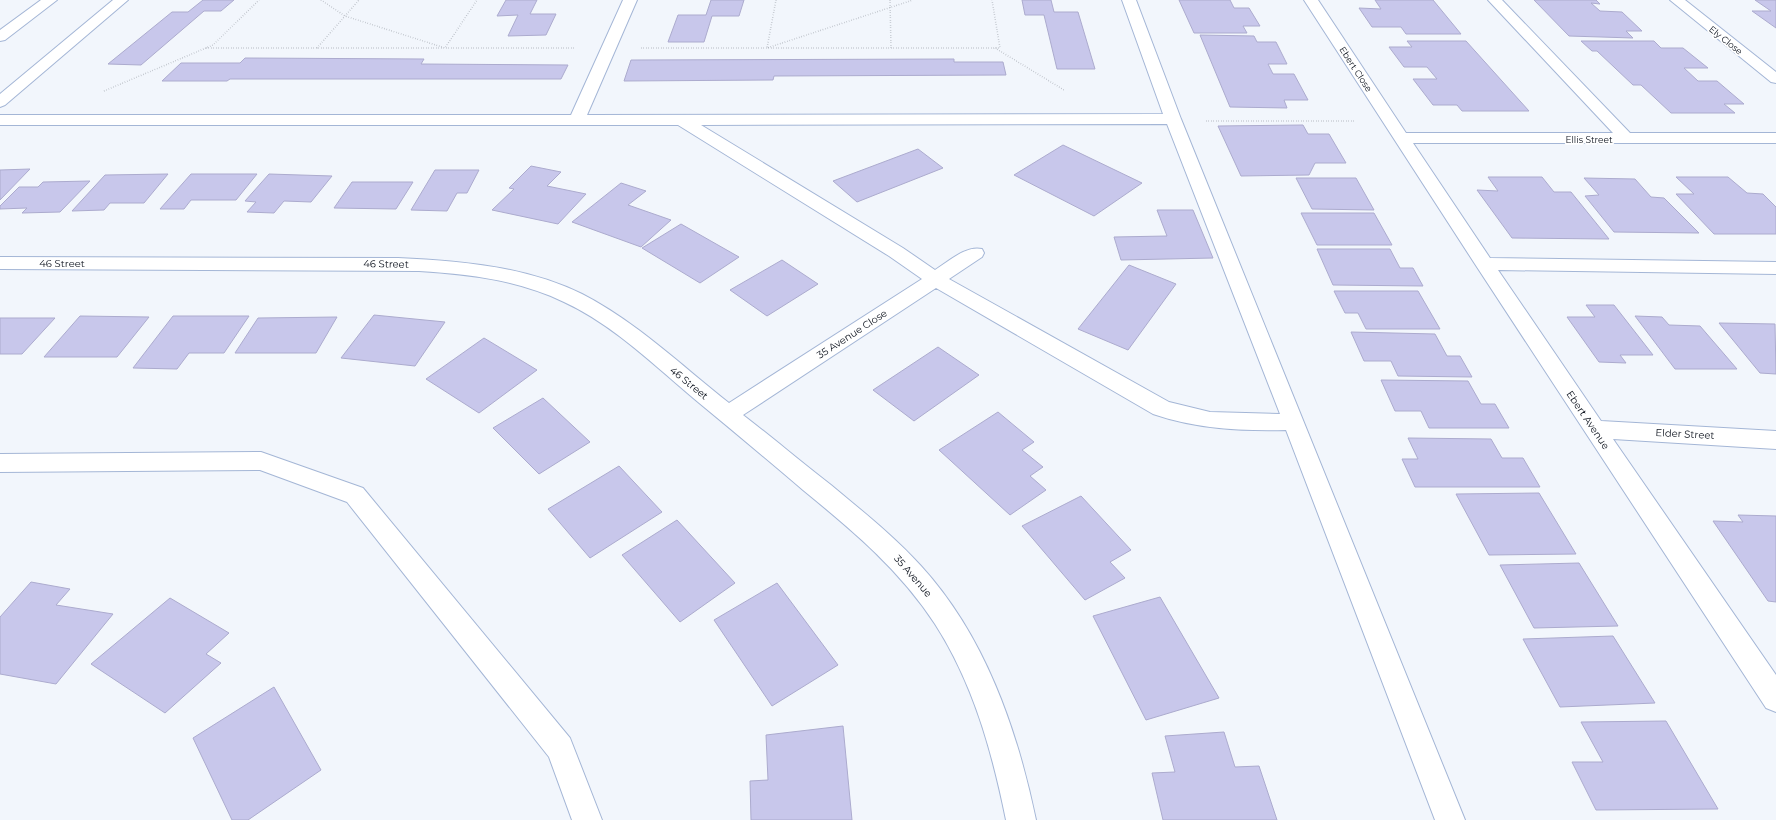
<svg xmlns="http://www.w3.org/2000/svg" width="1776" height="820" font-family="Montserrat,sans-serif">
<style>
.building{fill:#c8c7eb;stroke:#acabce}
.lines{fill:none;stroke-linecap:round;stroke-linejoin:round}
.minor-casing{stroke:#a4b6d6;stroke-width:2}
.path{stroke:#a4a9b1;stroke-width:1.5;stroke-dasharray:0.5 2;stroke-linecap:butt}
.minor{fill:#fff;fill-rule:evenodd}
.labels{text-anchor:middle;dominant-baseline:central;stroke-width:3.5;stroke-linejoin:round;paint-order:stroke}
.far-street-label{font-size:9px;fill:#0b111c;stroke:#fff}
.street-label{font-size:10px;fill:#0b111c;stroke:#fff}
</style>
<rect width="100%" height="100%" fill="#f2f6fc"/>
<path class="building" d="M203 0H234L221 11H204L141 65 108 64 172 12H188Z
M506 0H537L530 14H556L546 35 508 36 518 15 497 16Z
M711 0H744L739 16H712L704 42H668L678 15H706Z
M1022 0H1051L1054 12H1078L1095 69H1057L1044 15H1025Z
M1179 0H1230L1234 8H1249L1260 26H1243L1247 33H1194Z
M1375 0H1433L1461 34H1406L1401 27H1372L1359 8 1381 9Z
M1534 0H1596L1600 4 1591 3 1600 11 1622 12 1642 31H1626L1633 38 1569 36Z
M1755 0H1776V28L1752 11H1771Z
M1200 35 1254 36 1257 42H1276L1287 64H1268L1273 74H1294L1308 100H1284L1287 108 1230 107Z
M1407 41H1466L1529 111H1462L1457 105H1433L1413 79H1437L1427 67H1404L1389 47H1412Z
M1581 41H1654L1661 48H1683L1708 68H1684L1698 81H1717L1744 104H1724L1735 113H1671L1641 85H1633L1597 51H1592Z
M245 58 424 59 421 64 568 65 561 79H230L227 81H162L181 63H240Z
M954 59V62H1003L1006 75 774 76 773 80 624 81 631 60Z
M1303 125 1308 134H1329L1346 163H1315L1309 175 1241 176 1218 126Z
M1063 145 1142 183 1094 216 1014 175Z
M918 149 943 168 857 202 833 181Z
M531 166 561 172 547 186 586 194 558 224 492 210 514 189 509 188Z
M30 169 0 200V170Z
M435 170H479L467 193H457L447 211 411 210Z
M168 174 144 203H110L104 210 72 211 105 175Z
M191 174H257L236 200H191L184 209H160Z
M269 174 332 176 311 202 284 201 274 213 247 212 256 202 245 201Z
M1488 177H1542L1554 192H1571L1609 239 1512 238 1477 190 1498 191Z
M1676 177H1728L1747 193 1763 194 1776 207V234H1714L1676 194H1694Z
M1296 178H1356L1374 210 1312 209Z
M1584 178 1635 179 1651 197 1664 198 1699 233 1614 232 1585 196 1599 195Z
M90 181 60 212 22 213 27 208 0 209V206L19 187H38L43 182Z
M352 182H413L396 209 334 208Z
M621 183 646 191 628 205 671 220 641 247 572 222Z
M1157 210H1193L1213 258 1121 260 1114 237 1167 236Z
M1301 213H1374L1392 245H1317Z
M681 224 739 257 700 283 642 248Z
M1317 249H1390L1400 268H1413L1423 286 1333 285Z
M782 260 818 284 767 316 730 290Z
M1129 265 1176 284 1128 350 1078 329Z
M1334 291H1418L1440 329H1366L1358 313H1345Z
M1586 305H1614L1653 355H1620L1626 363 1599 362 1567 317H1595Z
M374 315 445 322 415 366 341 358Z
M80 316 149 317 117 357H44Z
M173 316H249L224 353H189L177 369 133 368Z
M1635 316 1662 317 1669 325 1700 326 1737 369H1675Z
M337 317 316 353H235L258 318Z
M0 318H55L22 354H0Z
M1719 323 1775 324 1776 374 1760 373Z
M1351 332 1435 334 1447 356H1460L1472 377 1398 376 1391 361H1364Z
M484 338 537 370 479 413 426 379Z
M938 347 979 375 914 421 873 390Z
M1381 380 1468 381 1481 404H1495L1509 428H1429L1421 411H1395Z
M543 398 590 442 539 474 493 428Z
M998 412 1034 442 1022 450 1043 467 1030 476 1046 490 1010 515 939 450Z
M1408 438 1491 439 1502 458H1523L1540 487H1415L1402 459H1418Z
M619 466 662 512 590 558 548 509Z
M1539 493 1576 554 1489 555 1456 494Z
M1081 496 1131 550 1110 562 1125 578 1085 600 1022 526Z
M1738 515 1776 516V602L1768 601 1713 521 1743 522Z
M677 520 735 583 680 622 622 555Z
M1579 563 1618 626 1534 628 1500 565Z
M31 582 70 589 56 605 113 614 56 684 0 674V617Z
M777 583 838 665 772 706 714 620Z
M1160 597 1219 698 1146 720 1093 616Z
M170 598 229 633 206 654 221 663 165 713 91 664Z
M1613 636 1655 703 1560 707 1523 639Z
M274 687 321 770 248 820H232L193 738Z
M1666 721 1718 809 1596 810 1572 762H1603L1581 722Z
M843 726 852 820H751L750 781 768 780 766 735Z
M1224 732 1235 767 1259 766 1277 820H1163L1152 773 1175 772 1165 736Z"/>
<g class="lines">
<defs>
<path id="minor" d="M41 0H57L5 40 0 41V30Z
M113 0H128L5 105 0 107V94Z
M623 0H637L587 115 1163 114 1122 0H1136L1181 119 1465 820H1435L1286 430C1240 431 1197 429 1153 414L936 288 743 415C773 438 801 462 831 485 862 511 894 536 921 566 985 636 1017 729 1036 820H1006C992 751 973 683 935 624 900 570 852 530 803 490 768 460 733 431 698 402 656 367 614 325 564 302 518 280 469 274 419 271L0 269V257L398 258C460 261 525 266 582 294 635 321 682 366 729 403L922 279 889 256 678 125H0V115H571ZM1167 124 1280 414 1210 412 1169 402 949 279 982 257 984 253 982 249C966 245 948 262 935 270L903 248 701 125Z
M1304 0H1318L1406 133H1613L1488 0H1502L1630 133H1776V143H1413L1490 258 1776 262V274L1498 270 1601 421 1776 431V449L1613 439 1776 675V712L1766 708 1475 264Z
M1670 0H1685L1776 72V83L1771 82Z
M261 452 363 488 570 738 602 820H572L549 757 347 502 260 470 0 472V454Z"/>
</defs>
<use href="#minor" class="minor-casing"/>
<path class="path" d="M321 0 345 16 445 48 477 0
M776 0 767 48 913 0
M890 0 891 48
M206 48H576
M317 48 359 0
M641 48H1000L992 0
M995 48 1064 90
M104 91 213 45 259 0
M1206 121H1355"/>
<use href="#minor" class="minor"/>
</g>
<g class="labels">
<g class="far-street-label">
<text transform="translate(1726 40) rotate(39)">Ely Close</text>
<text transform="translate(1356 69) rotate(57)">Ebert Close</text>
<text x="1589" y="139">Ellis Street</text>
</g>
<g class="street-label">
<text x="62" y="263">46 Street</text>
<text transform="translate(386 264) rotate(1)">46 Street</text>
<text transform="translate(852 334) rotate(-33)">35 Avenue Close</text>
<text transform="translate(689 383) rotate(39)">46 Street</text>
<text transform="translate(1588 420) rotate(56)">Ebert Avenue</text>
<text transform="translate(1685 434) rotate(3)">Elder Street</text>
<text transform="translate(913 576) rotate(49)">35 Avenue</text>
</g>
</g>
</svg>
